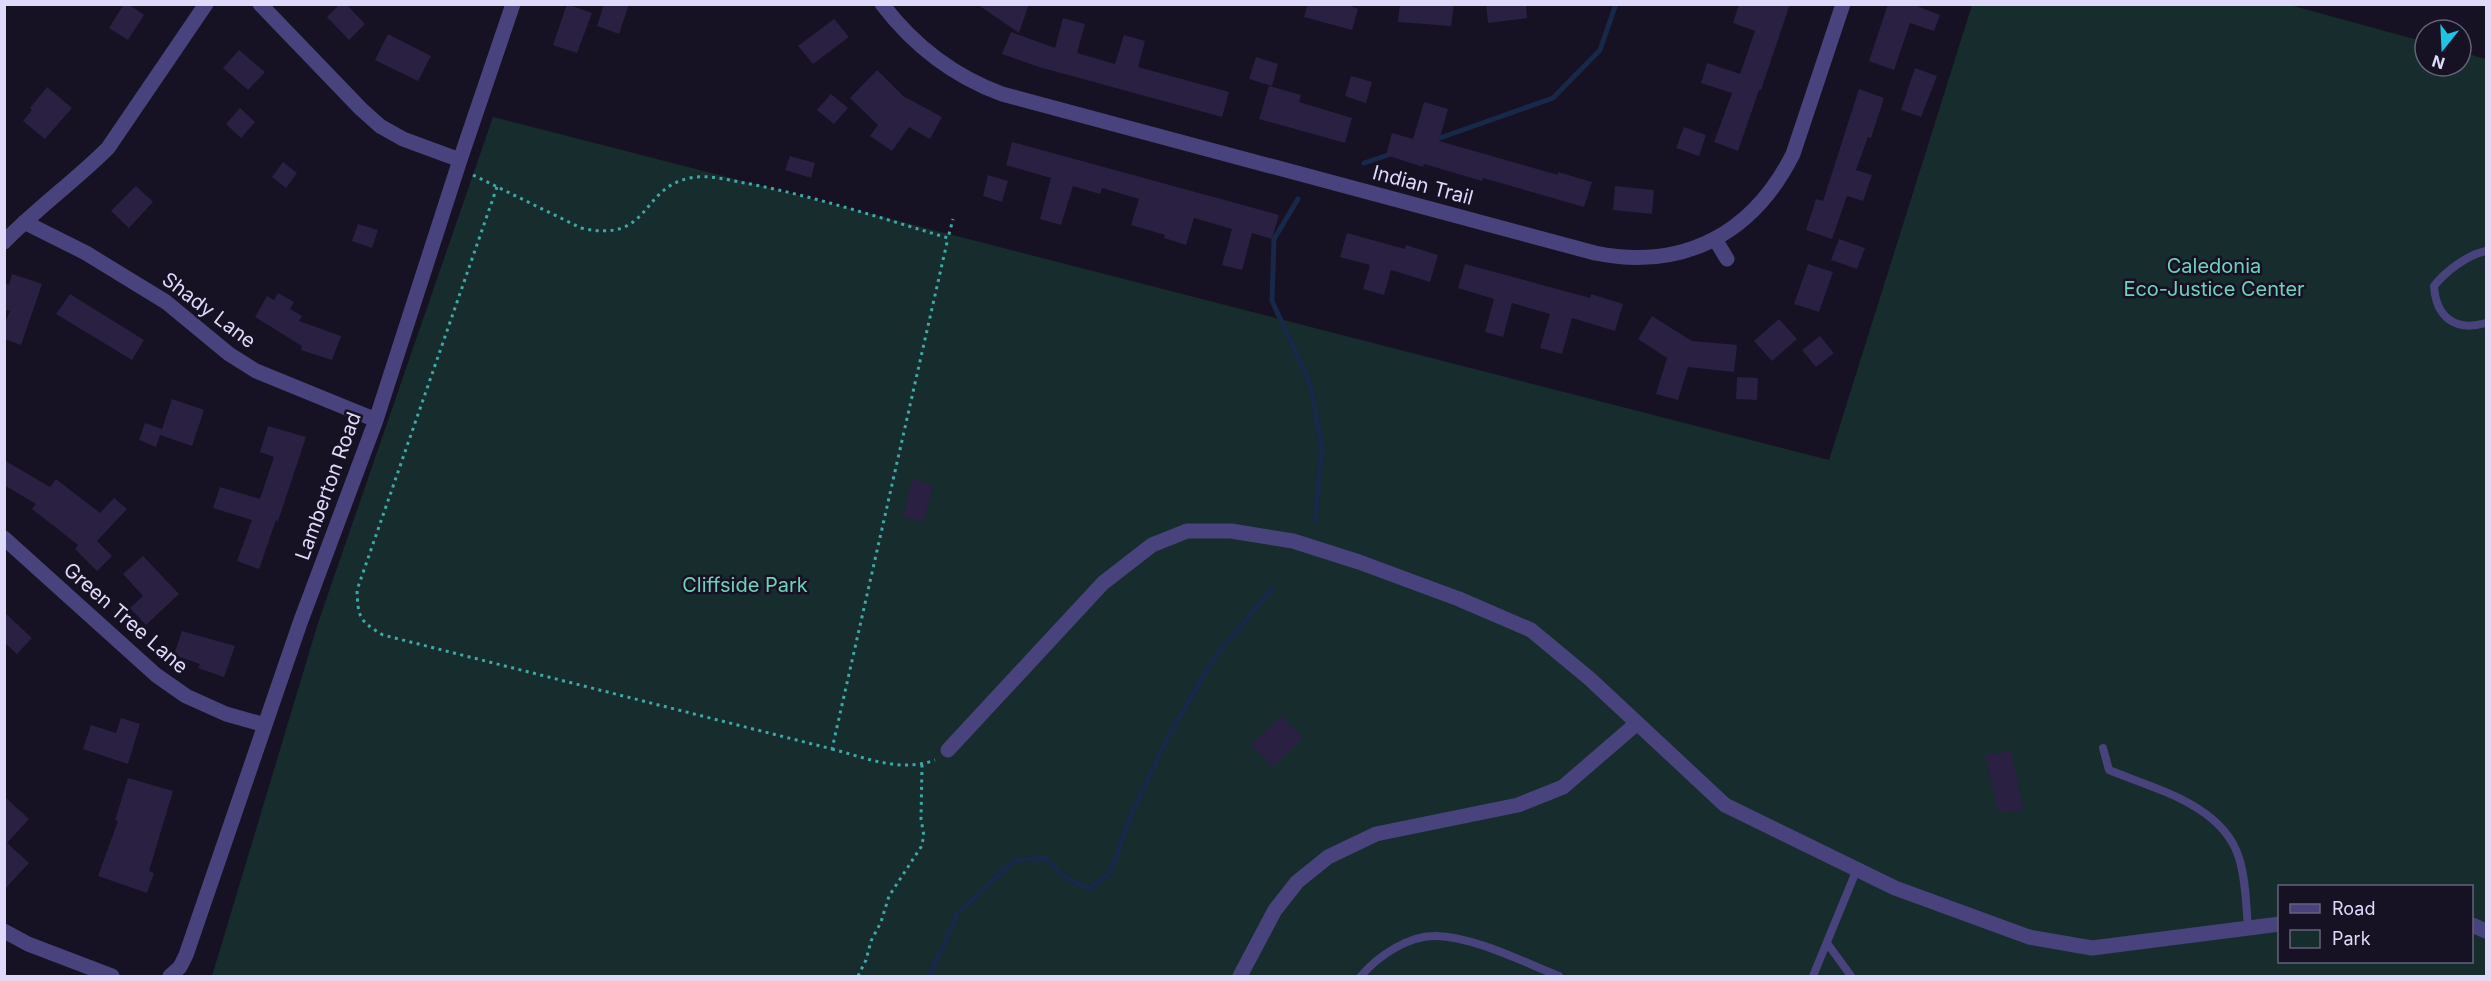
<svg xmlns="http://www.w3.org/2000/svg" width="2491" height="981" font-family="Inter,sans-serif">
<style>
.green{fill:#162c2d;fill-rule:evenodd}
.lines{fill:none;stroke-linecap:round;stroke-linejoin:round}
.stream{stroke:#172848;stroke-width:5}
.building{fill:#292042}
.path{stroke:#3fa8a7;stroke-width:3;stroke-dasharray:3 4.5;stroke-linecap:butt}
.lane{stroke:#48437c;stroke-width:8}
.street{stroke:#48437c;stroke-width:15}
.labels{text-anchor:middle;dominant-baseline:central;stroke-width:5;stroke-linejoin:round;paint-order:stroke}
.street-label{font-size:20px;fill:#dfd9fa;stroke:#161223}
.park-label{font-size:20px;fill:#6ed1bd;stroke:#161223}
</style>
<rect width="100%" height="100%" fill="#161223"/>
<path class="green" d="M1972 5H2290L2425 42V66H2461V52L2486 59V976H212L318 623 493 117 1829 460ZM2280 886H2472V962H2280Z"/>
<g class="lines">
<path class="stream" d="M1434 140 1553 98 1600 50 1616 4
M1364 163 1394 153
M1298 199 1274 239 1272 301 1310 383 1322 449 1315 521
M929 976 958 913 1015 860 1045 858 1064 876 1089 889 1110 873 1131 815 1169 735 1216 655 1273 588"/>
</g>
<path class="building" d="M124 4H128L144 15 128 40 109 28Z
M340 4H346L365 24 349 40 327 17Z
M567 4 592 13 577 53 553 45Z
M604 4H629L619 34 597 26Z
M977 4H1029L1019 33Z
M1308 4H1345L1358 9 1352 30 1304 17Z
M1400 4H1454L1451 26 1398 22Z
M1486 4H1526L1527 18 1488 23Z
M1739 4H1790L1761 90H1759L1738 151 1714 142 1732 93 1701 83 1707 63 1740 74 1755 31 1733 23Z
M1888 4H1912L1940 15 1934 31 1910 23 1894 70 1869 61Z
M1063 18 1085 24 1077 53 1115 64 1124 35 1145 41 1138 67 1229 92 1222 117 1039 67 1002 54 1011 32 1055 48Z
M834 19 849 37 813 64 798 46Z
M388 34 431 56 418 81 375 60Z
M239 50 265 72 248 90 223 68Z
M1256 57 1278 64 1272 86 1249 79Z
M1915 68 1937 76 1921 117 1901 110Z
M877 70 903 96 942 117 930 139 909 127 892 151 870 136 878 125 850 98Z
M1351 76 1372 82 1366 103 1345 96Z
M1269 86 1301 95 1299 102 1352 118 1345 143 1259 119Z
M47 87 72 108 45 139 23 121 32 110 30 108Z
M1859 89 1884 98 1871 138 1868 137 1856 170 1872 175 1863 201 1847 196 1832 239 1806 230 1816 199 1823 201Z
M831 94 848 108 834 124 817 110Z
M1424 102 1448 109 1439 141 1558 175V172L1592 182 1584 207 1483 178 1482 181 1424 164 1423 167 1386 155 1392 133 1413 139Z
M240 108 255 122 241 138 226 124Z
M1684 127 1706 135 1699 156 1676 148Z
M1012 142 1279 215 1272 239 1252 233 1242 270 1222 265 1232 229 1194 218 1186 245 1164 238 1165 235 1131 225 1139 199 1102 188 1100 194 1073 186 1061 225 1040 219 1051 178 1006 165Z
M790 156 815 163 811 178 785 170Z
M283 162 297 173 286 188 272 177Z
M988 175 1008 181 1002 202 983 196Z
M136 186 153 202 129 228 111 211Z
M1615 186 1654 190 1652 214 1613 210Z
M358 224 378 230 372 248 352 241Z
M1347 233 1405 249 1406 245 1438 255 1430 282 1391 270 1384 295 1363 289 1370 265 1340 257Z
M1839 239 1865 248 1857 269 1831 260Z
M1465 264 1590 298 1591 294 1623 304 1615 331 1572 318 1562 354 1540 348 1550 314 1512 303 1503 337 1485 332 1494 299 1458 288Z
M1808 264 1833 272 1819 312 1794 304Z
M12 274 42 284 21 345 4 339V326L10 311 4 309V283L9 285Z
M278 293 294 302 290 309 302 316 299 321 341 336 332 360 301 350 302 346 255 317 267 296 274 300Z
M70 294 144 340 132 360 56 314Z
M1652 316 1692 341 1737 345 1734 372 1688 367 1678 400 1656 394 1667 358 1638 339Z
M1779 319 1797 339 1772 361 1754 341Z
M1820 336 1834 353 1816 367 1802 350Z
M1737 377 1758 378 1757 400 1736 399Z
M172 399 204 410 192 446 160 435 156 447 139 440 145 423 162 429Z
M268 426 306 437 278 521 276 520 259 569 237 561 252 520 213 508 220 487 260 499 274 457 260 452Z
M4 460 50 487 56 479 100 513 114 498 127 509 97 541 112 556 97 571 75 549 78 545 32 509 36 504 4 485Z
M912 479 933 485 923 522 903 517Z
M143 556 179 594 146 625 130 608 143 596 123 574Z
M4 612 32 638 17 654 4 642Z
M182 631 235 646 224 677 198 668 200 664 174 655Z
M1281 716 1303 737 1273 767 1251 745Z
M121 718 140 724 128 764 83 749 91 725 116 733Z
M2011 751 2024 811 1998 812 1985 755Z
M128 778 173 791 149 871 154 873 147 893 98 876 118 821 115 820Z
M4 796 29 819 7 843 29 863 4 890Z"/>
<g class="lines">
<path class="path" d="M473 175 581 228C652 244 639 188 690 178 708 174 727 180 745 183 814 196 881 218 948 238L953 219
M497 187 357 590C358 617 359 621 383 635L832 749 948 238
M832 749C866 758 901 773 935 760
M858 976 866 960 871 941 881 922 889 896 921 847 924 836 921 819 922 765"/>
<path class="lane" d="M2486 251C2467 255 2446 271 2434 286 2436 317 2455 332 2486 323
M2103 748 2109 770C2155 789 2223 805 2239 858 2246 880 2246 905 2248 927
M1827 943 1851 976
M1361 976C1378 956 1409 935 1436 936 1475 937 1523 962 1559 976
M1813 976 1857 869"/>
<path class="street" d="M260 4 361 109 380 126 403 139 460 160
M882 4C914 46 953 76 1002 94L1595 253C1683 271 1753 234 1793 154L1843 4
M24 222 86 253 166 302 229 354 256 371 376 420
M1715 239 1727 259
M4 242C37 208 75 181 108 148L206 4
M4 538 156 675 186 696 226 714 265 725
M948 750 1103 583 1152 545 1187 531H1231L1293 541 1359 562 1459 599 1531 630 1590 679 1725 805 1895 888 2029 937 2092 948 2280 924
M2472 925 2486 931
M4 931 28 944 112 976
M170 976 180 967 186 955 300 623 376 420 460 160 513 4
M1240 976 1275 910 1297 882 1328 857 1376 834 1518 805 1563 787 1636 724"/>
</g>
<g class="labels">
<g class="street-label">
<text transform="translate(1423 185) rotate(15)">Indian Trail</text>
<text transform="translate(209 310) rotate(37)">Shady Lane</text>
<text transform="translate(328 486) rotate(-70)">Lamberton Road</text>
<text transform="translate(126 618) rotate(41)">Green Tree Lane</text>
</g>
<g class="park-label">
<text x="2214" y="266">Caledonia<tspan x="2214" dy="23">Eco-Justice Center</tspan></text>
<text x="745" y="585">Cliffside Park</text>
</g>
</g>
<rect width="2491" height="981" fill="none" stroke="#dfd9fa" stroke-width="12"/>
<rect x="2278" y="885" width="195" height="78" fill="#161223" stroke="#666279" stroke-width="1.5"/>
<rect x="2290" y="904" width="30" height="9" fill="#48437c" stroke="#666279" stroke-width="1.5"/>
<text x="2332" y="915" font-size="18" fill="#dfd9fa">Road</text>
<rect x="2290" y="930" width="30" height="18" fill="#162c2d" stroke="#666279" stroke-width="1.5"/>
<text x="2332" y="945" font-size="18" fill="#dfd9fa">Park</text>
<g transform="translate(2443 48) rotate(198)"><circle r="28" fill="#161223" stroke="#666279" stroke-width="1.5"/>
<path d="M0-4.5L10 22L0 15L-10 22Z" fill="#1ec4e1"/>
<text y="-9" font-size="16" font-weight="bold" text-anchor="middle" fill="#dfd9fa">N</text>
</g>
</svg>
